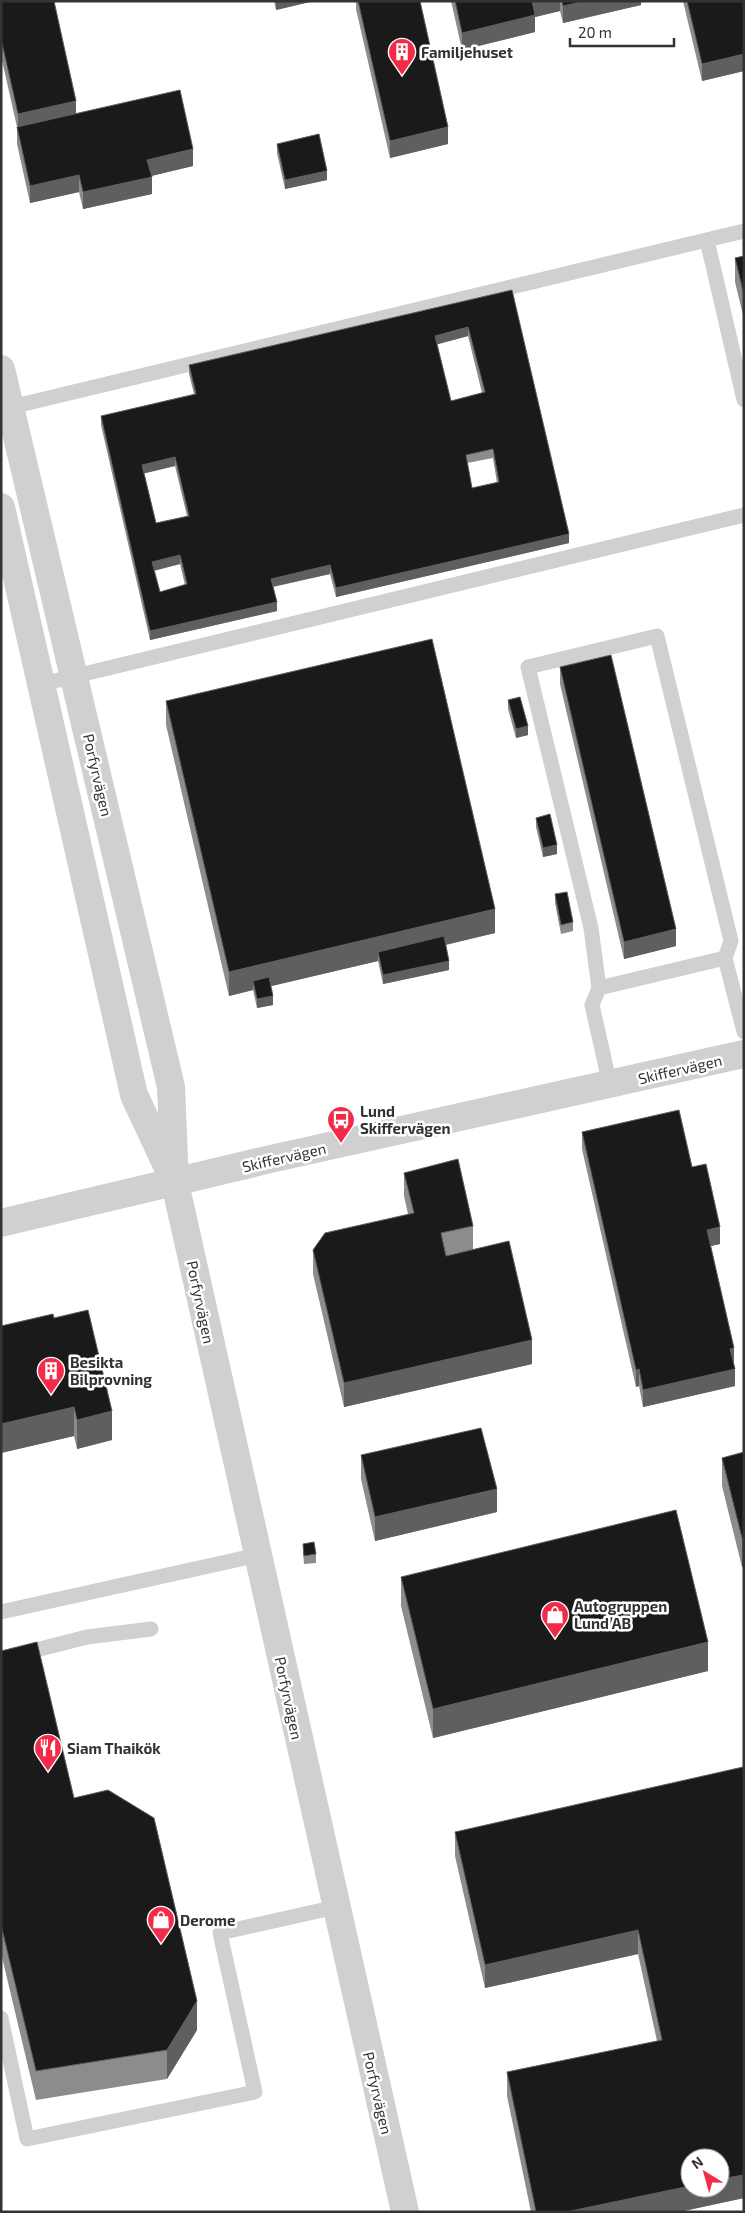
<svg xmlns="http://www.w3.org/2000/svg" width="745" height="2213" font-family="'Exo 2',sans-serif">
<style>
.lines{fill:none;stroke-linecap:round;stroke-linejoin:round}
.service{stroke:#d0d0d0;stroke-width:15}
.minor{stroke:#d0d0d0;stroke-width:28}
.tertiary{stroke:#d0d0d0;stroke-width:28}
.wall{fill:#8c8c8c;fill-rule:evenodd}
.shaded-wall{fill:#5f5f5f}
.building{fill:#1a1a1a;stroke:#5f5f5f;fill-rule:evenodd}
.labels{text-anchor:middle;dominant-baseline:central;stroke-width:5;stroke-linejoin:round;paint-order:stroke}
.poi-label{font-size:15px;font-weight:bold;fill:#333;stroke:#fff;text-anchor:start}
.street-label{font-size:15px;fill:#333;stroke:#fff}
</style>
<rect width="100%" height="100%" fill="#fff"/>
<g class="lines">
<path class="service" d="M707 240 744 400
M11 407 744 231
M42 684 744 515
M599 988 725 958
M610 1085 592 1005 599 988 591 928 528 667 657 636 731 941 725 958 744 1032
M1 1612 258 1555
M1 1659 87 1637 151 1629
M1 2018 27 2139 255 2092 220 1933 336 1907"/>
<path class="minor" d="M1 1223 275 1158 744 1054"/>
<path class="tertiary" d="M1 369 171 1087 175 1183 405 2212
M1 507 134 1095 169 1170"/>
</g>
<path class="wall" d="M1 1 76 113 193 166 151 176 152 194 83 209 79 192 30 203 17 144V127L1 56Z
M274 1H314L276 10Z
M356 1H420L448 144 390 158 356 9Z
M451 1H641V5L563 23 560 11 535 17V32L462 50Z
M683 1H744V71L702 81Z
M277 144 327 180 285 189 277 153Z
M744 256V319L735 282V258Z
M512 290 569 543 336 597 330 574 273 587 277 611 150 640 101 425V416L194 394 189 374V365ZM468 336 482 393 451 401 437 344ZM493 458 497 483 472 488 467 463ZM175 466 187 516 156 523 144 473ZM180 564 185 585 160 592 154 571Z
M560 667 676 946 624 959 560 684Z
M508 700 528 735 516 738 508 709Z
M166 701 495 933 446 945 449 970 383 984 378 961 270 986 273 1005 257 1008 253 990 229 996 166 725Z
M536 818 557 854 543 857 536 827Z
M555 894 573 922V931L561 934 555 903Z
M582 1132 692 1167 720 1244 710 1246 734 1364 735 1386 643 1407 639 1386 636 1387 582 1149Z
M404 1173 473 1226V1250L532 1364 344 1407 313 1274V1250L408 1214 404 1196Z
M54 1318 112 1440 77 1449 74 1436 1 1453V1326Z
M744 1452 742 1567 722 1486V1458Z
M361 1455 497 1512 375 1541 361 1479Z
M303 1544 316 1554V1563L304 1564 303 1553Z
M401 1577 708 1671 433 1738 401 1606Z
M1 1651 74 1798 197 2030 167 2079 36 2100 1 1953Z
M744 1771V2198L679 2212H531L507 2096V2072L657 2041 638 1954 485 1988 455 1856V1832Z"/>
<path class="shaded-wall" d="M276 1H314L276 10Z
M532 1H560V11L535 17V32L462 50V33Z
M585 1H641V5L563 23V6Z
M744 54V71L702 81V64Z
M76 101V118L18 131V114Z
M448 127V144L390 158V141Z
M193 149V166L147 177V160Z
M327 171V180L285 189V180Z
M79 175V192L30 203V186Z
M152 177V194L83 209V192Z
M468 327V336L435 345V336Z
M175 457V466L142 474V465Z
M569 534V543L336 597V588Z
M180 555V564L152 571V562Z
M330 565V574L271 587V579Z
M277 602V611L150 640V631Z
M528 726V735L516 738V729Z
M557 845V854L543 857V848Z
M495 909V933L380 960 378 952V961L255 990 253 981V990L229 996V972Z
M676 929V946L624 959V942Z
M449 961V970L383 984V975Z
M273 996V1005L257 1008V999Z
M720 1227V1244L707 1247V1230Z
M532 1340V1364L344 1407V1383Z
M734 1348V1365L730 1349Z
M639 1369V1386L636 1387V1370Z
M735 1369V1386L643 1407V1390Z
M74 1407V1436L1 1453V1424Z
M112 1411V1440L77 1449V1420Z
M497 1489V1512L375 1541V1517Z
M742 1538H744V1567H742Z
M708 1642V1671L433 1738V1709Z
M638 1930V1954L485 1988V1965Z
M197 2001V2030L167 2079V2050Z
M744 2175V2198L679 2212H566L690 2186V2188H720V2179Z"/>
<path class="building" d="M1 1H54L76 101 18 114 1 39Z
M358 1H420L448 127 390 141Z
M455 1H532L535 15 462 33Z
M562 1H585L563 6Z
M687 1H744V54L702 64Z
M180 90 193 149 147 160 152 177 83 192 79 175 30 186 17 127Z
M319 134 327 171 285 180 277 144Z
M744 256V295L735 258Z
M512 290 569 534 336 588 330 565 271 579 277 602 150 631 101 416 196 394 189 365ZM468 327 485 392 451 401 435 336ZM493 449 499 482 472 488 466 455ZM175 457 189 516 156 523 142 465ZM180 555 187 584 160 592 152 562Z
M432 639 495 909 229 972 166 701Z
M611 655 676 929 624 942 560 667Z
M520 697 528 726 516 729 508 700Z
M550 814 557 845 543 848 536 818Z
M567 892 573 922 561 925 555 894Z
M444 936 449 961 383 975 378 952Z
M269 977 273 996 257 999 253 981Z
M679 1110 692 1167 706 1164 720 1227 707 1230 734 1348 730 1349 735 1369 643 1390 639 1369 636 1370 582 1132Z
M458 1159 473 1226 441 1233 446 1256 509 1241 532 1340 344 1383 313 1250 325 1233 414 1213 404 1173Z
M88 1310 112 1411 77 1420 74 1407 1 1424V1326L53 1314 54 1318Z
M481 1428 497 1489 375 1517 361 1455Z
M744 1452V1538H742L722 1458Z
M676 1510 708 1642 433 1709 401 1577Z
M314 1542 316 1554 304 1556 303 1544Z
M37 1642 74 1798 108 1790 154 1818 197 2001 167 2050 36 2071 1 1925V1651Z
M743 1767 744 1771V2175L720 2179V2158H690V2186L566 2212H536L507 2072 662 2040 638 1930 485 1965 455 1832Z"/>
<defs>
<symbol id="building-pin" viewBox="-11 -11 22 30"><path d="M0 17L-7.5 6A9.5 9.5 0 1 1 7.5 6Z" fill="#f32b48" stroke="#fff"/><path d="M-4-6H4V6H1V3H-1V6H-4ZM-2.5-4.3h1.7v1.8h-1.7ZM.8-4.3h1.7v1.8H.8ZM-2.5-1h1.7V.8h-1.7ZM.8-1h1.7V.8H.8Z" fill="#fff"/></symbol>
<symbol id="bus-pin" viewBox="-11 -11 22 30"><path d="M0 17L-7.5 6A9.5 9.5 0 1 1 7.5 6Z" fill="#f32b48" stroke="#fff"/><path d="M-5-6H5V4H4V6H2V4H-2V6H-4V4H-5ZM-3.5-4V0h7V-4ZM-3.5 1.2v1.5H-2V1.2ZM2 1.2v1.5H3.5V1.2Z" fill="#fff"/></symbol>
<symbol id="shop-pin" viewBox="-11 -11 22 30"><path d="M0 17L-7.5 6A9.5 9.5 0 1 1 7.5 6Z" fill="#f32b48" stroke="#fff"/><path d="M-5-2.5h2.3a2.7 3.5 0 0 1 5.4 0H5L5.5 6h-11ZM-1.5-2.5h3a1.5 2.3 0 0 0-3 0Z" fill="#fff"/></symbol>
<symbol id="restaurant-pin" viewBox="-11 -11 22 30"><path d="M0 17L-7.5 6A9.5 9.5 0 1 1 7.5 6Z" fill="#f32b48" stroke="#fff"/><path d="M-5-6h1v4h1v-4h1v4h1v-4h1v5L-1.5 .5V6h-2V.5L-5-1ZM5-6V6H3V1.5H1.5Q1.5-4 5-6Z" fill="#fff"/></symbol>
</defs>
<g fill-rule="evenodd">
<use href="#building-pin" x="386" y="36" width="32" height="43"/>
<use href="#bus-pin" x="325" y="1104" width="32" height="43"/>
<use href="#building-pin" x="35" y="1355" width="32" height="43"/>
<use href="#shop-pin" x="539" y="1599" width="32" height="43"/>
<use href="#restaurant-pin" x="32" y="1732" width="32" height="43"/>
<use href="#shop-pin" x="145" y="1904" width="32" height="43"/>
</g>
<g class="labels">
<g class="poi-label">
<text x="421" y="52">Familjehuset</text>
<text x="360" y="1111">Lund<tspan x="360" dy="17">Skiffervägen</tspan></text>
<text x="70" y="1362">Besikta<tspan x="70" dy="17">Bilprovning</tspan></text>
<text x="574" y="1606">Autogruppen<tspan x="574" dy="17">Lund AB</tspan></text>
<text x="67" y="1748">Siam Thaikök</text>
<text x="180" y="1920">Derome</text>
</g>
<g class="street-label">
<text transform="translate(98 775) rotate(77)">Porfyrvägen</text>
<text transform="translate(680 1069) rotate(-13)">Skiffervägen</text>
<text transform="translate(284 1157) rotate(-13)">Skiffervägen</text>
<text transform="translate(201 1302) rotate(78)">Porfyrvägen</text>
<text transform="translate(289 1698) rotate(78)">Porfyrvägen</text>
<text transform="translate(378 2093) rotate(77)">Porfyrvägen</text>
</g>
</g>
<rect width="745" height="2213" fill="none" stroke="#333333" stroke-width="5"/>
<g transform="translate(705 2173) rotate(323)"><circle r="24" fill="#ffffff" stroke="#adadad"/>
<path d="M0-4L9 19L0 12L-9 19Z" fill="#f32b48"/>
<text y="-8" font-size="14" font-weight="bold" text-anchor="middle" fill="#333333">N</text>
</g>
<path d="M570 38v8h104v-8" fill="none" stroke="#333333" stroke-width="2.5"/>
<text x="578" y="38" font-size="15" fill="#333333" stroke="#ffffff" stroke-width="4" paint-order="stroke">20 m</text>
</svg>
